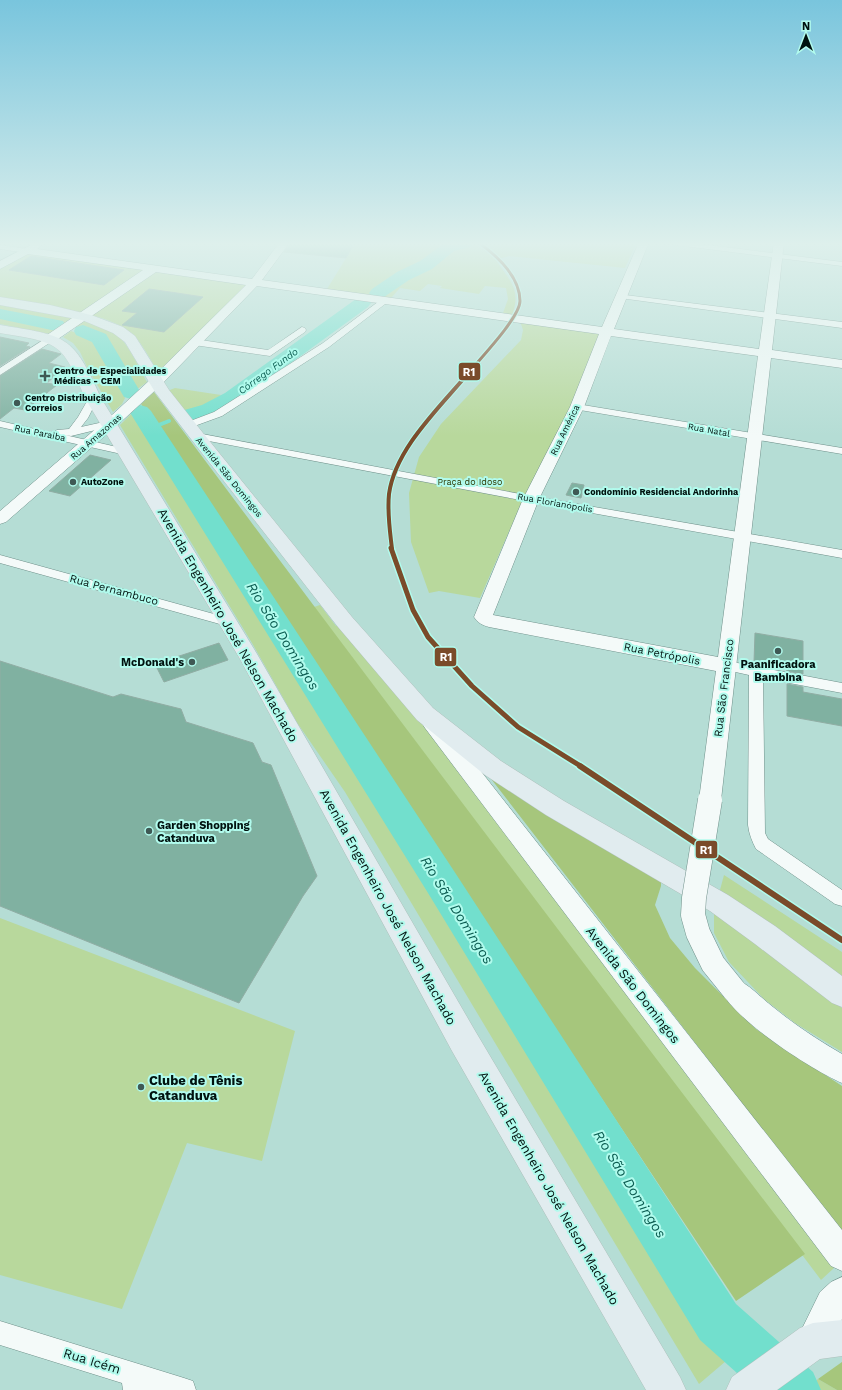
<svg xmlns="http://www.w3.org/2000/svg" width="842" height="1390" font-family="'Work Sans',sans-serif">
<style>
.green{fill:#b8d89c}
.forest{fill:#a6c67c}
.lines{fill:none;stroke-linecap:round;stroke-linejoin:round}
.stream{stroke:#72dfcd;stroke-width:4}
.river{fill:#72dfcd;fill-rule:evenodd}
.building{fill:#80b1a1;stroke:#90ada4}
.street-casing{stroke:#6f908a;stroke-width:1}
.secondary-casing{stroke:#6f908a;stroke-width:1}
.primary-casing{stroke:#adbfbb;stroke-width:1}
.street{fill:#f4faf9;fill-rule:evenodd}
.secondary{fill:#f4faf9;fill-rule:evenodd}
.primary{fill:#e1ecef;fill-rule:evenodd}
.secondary-bridge-casing{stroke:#6f908a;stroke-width:25;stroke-linecap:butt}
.secondary-bridge{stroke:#f4faf9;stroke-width:24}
.rail-1-far3-casing{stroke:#b1fbed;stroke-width:5}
.rail-1-far2-casing{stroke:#b1fbed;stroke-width:6}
.rail-1-far1-casing{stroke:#b1fbed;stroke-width:8}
.rail-1-casing{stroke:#b1fbed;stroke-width:9}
.rail-1-far3{stroke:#7a4b2a;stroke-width:3}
.rail-1-far2{stroke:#7a4b2a;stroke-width:4}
.rail-1-far1{stroke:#7a4b2a;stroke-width:5}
.rail-1{stroke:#7a4b2a;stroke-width:6}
.poi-dot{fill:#3f5954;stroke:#b1fbed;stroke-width:1.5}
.labels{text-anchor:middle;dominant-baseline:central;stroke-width:4;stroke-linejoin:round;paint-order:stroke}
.far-poi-label{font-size:9px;font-weight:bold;fill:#00120f;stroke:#b1fbed;text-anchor:start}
.far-street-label{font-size:9px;fill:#00120f;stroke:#b1fbed}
.far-park-label{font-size:9px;fill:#2e3803;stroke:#b1fbed}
.far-water-label{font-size:10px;font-style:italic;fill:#0b5c51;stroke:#b1fbed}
.street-label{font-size:11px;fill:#00120f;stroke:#b1fbed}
.poi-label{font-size:11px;font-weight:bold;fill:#00120f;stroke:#b1fbed;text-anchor:end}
.near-street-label{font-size:13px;fill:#00120f;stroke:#b1fbed}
.near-poi-label{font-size:13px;font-weight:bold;fill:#00120f;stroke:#b1fbed;text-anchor:start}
.near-water-label{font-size:14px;font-style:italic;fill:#0b5c51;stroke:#b1fbed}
.line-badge{stroke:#b1fbed;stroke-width:1.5}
.badge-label{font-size:11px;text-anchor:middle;font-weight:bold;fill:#fff}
</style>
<rect width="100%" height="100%" fill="#b5ddd5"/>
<path class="green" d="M356 242H637L625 268 509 256 496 260C509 280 522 290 512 315L503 313 508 299 506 288 485 286 479 294 440 288 442 286 428 284 420 291 400 288 391 298 327 289Z
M27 253 247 284 186 344 158 373C154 364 141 343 135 336 114 315 68 311 41 306L37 303 0 298V268Z
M0 305 72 318 63 324 0 312Z
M0 318 57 329 50 334 0 324Z
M84 321C95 324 106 328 116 334 128 343 139 368 147 382L136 390 105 337 94 331 76 327Z
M520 321 599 334 572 406 525 495 480 598 439 591 429 593 411 542 409 493 419 457 441 424 521 340 523 330Z
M71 331 91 339 98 348 125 398 122 404 113 412 88 369 80 352 73 343 63 337Z
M175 388 221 395C210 405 196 410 182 413L165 392Z
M134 411 370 779 726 1361 699 1384 345 792 298 724 252 643 120 425Z
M320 605 336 626 342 625 428 724 834 1268 821 1280 314 607Z
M724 875 842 952V976L720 890Z
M714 912 842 1008V1052L795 1023 764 999 729 962 714 933Z
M0 918 295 1031 262 1161 187 1143 122 1309 0 1275Z
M818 1379 837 1390H817L810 1386Z"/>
<path class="forest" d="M154 392C369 681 587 968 805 1254L736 1301 141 404Z
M485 771 661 875V886L655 905 670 938 695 968 756 1029 842 1086V1233Z
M842 1362V1390H837L818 1379Z"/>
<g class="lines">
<path class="stream" d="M151 428 169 421"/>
<path class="river" d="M453 242H470L472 244 470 247 454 251 432 269 409 280 384 297 378 298 372 297 369 293 372 289 397 272 420 261 442 245Z
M362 298 368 299 371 303 368 307 239 401C223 410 201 425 181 421L178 416 181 411 202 405 225 393 356 299Z
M0 309 63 321 65 325 63 329 56 331 0 319Z
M83 325 106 334 141 393 138 397 131 399 124 397 92 342 76 335 74 331 76 327Z
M140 405 147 407 151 411 454 871 736 1304 813 1372 821 1390H756L700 1340 428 893 129 411 133 407Z"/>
</g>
<path class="building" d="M291 242H312L354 244 346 258 284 252Z
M31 256 124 270 104 285 9 270Z
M149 289 177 293 203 297 164 332 122 325 137 313 122 311Z
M0 337 29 343 26 346 30 347 0 366Z
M42 349 61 354 49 363 65 367 47 383 57 385 25 410 14 408 0 419V376Z
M90 455 111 460 70 496 49 491Z
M572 483 584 485 581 498 566 495Z
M755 633 803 641V674L787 671 786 668 754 662Z
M219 643 228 660 164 682 155 664Z
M0 661 113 697 121 694 181 709 186 722 253 743 262 762 271 765 317 876 303 896 239 1003 0 906Z
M787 684 803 687V692L842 699V726L787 716Z"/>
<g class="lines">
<defs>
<path id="street" d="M664 242H685L842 262V266L668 244Z
M0 245 27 249 31 251 27 253 0 249Z
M617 294 842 322V328L620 298 616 296Z
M382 299H388L389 301 329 347 222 416 189 428 184 425 185 423 214 412 323 343Z
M302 327 305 328 306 330 305 332 270 356 194 345 190 342 194 339 268 350Z
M51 335 54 336 55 338 54 340 0 375V368Z
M93 395 98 398 88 418 81 427 108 421 113 424 112 426 71 436 65 435 130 450 131 452 130 454 126 455 0 427V421L52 433 57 430 69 429 78 417 90 396Z
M577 404 842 448V454L574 409 572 407Z
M197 433 531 496 842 550V558L531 502 193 438 192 436 193 434Z
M0 555 232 619 233 622 232 625 227 626 0 563Z
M727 661 842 683V693L763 678 765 833 768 839 842 890V906L835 904 756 849C752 841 749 834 748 825L749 675 722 669 720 666 722 663Z
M0 1321 184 1378 193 1381 196 1390H123L122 1383 0 1345Z"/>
<path id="secondary" d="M37 242 42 245 37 249 252 279 280 242H290L262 280 602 327 639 242H649L614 329 759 349 774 242H784L772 350 842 360V368L771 358 721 800 718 806 710 809 702 806 699 800 716 671 489 627C482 625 478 623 474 617L523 499 570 407 599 334 257 286 161 385 123 420 6 522 0 524V511L113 414 151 379 246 285 156 272 55 341H47L45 338 47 335 143 270 28 254 0 269V261ZM611 336 758 356 718 657 493 615 539 499 584 407Z
M432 715 439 718 842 1230V1271L831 1266 425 728 422 723 425 718Z
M734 978C749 984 760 997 773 1007 795 1025 818 1040 842 1054V1083C812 1070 733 1019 721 990L725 981Z
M842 1277V1319L825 1353 813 1358 801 1353 796 1341 820 1292 831 1282Z"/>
<path id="primary" d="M0 297 50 305 91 315 123 327 135 336 169 390 203 433 352 617 433 708 501 761 564 801 728 895 775 926 842 976V1007L832 1003 755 944 710 911 546 815 485 775 417 720 338 627 191 439 155 392 125 342 113 333 82 320 0 305Z
M0 325C66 336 73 334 101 398L257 654 474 1029 680 1377 686 1390H646L452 1051 240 659 85 398C62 341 59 343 0 333Z
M842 1320V1356L820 1359 777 1390H726L732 1377 800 1328 813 1323Z"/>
</defs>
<use href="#street" class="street-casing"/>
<use href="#secondary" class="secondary-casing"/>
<use href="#primary" class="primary-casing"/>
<use href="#street" class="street"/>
<use href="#secondary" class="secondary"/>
<use href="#primary" class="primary"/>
<defs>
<path id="secondary-bridge" d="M710 800 694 898 693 915 698 933 713 964 734 990"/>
</defs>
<use href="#secondary-bridge" class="secondary-bridge-casing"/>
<use href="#secondary-bridge" class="secondary-bridge"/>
<defs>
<path id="rail-1-far3" d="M464 378C476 363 520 318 520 301 520 276 496 255 478 242"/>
<path id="rail-1-far2" d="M392 549C390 531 387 513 389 494 395 450 437 410 465 377"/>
<path id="rail-1-far1" d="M391 548 413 610 428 637 472 686 518 727 582 767"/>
<path id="rail-1" d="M580 766 842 940"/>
</defs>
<use href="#rail-1-far3" class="rail-1-far3-casing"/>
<use href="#rail-1-far2" class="rail-1-far2-casing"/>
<use href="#rail-1-far1" class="rail-1-far1-casing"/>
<use href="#rail-1" class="rail-1-casing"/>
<use href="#rail-1-far3" class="rail-1-far3"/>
<use href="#rail-1-far2" class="rail-1-far2"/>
<use href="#rail-1-far1" class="rail-1-far1"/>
<use href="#rail-1" class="rail-1"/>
</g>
<linearGradient id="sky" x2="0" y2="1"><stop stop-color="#79c5dd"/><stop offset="0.56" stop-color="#def0ec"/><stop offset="1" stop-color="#def0ec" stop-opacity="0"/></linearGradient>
<rect width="842" height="436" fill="url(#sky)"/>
<g class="poi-dot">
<path d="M43 370h4v4h4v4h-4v4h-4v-4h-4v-4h4z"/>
<circle cx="17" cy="403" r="4"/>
<circle cx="73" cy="482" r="4"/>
<circle cx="576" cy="492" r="4"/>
<circle cx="778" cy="651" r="4"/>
<circle cx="192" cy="662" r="4"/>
<circle cx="149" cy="831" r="4"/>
<circle cx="141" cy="1087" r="4"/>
</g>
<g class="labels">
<g class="far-poi-label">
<text x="54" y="371">Centro de Especialidades<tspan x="54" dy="10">Médicas - CEM</tspan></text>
<text x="25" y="398">Centro Distribuição<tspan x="25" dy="10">Correios</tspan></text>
<text x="81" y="482">AutoZone</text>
<text x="584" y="492">Condomínio Residencial Andorinha</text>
</g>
<g class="far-street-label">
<text transform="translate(565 430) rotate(-64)">Rua América</text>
<text transform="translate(709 430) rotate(10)">Rua Natal</text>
<text transform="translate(40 433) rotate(12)">Rua Paraiba</text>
<text transform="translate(96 437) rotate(-41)">Rua Amazonas</text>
<text transform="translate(229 477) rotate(51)">Avenida São Domingos</text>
<text transform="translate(555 503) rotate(10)">Rua Florianópolis</text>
</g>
<g class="far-park-label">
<text x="470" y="482">Praça do Idoso</text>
</g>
<g class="far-water-label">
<text transform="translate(268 371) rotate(-36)">Córrego Fundo</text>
</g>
<g class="street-label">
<text transform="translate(114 590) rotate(15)">Rua Pernambuco</text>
<text transform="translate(662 654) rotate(11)">Rua Petrópolis</text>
<text transform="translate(724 688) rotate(-83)">Rua São Francisco</text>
</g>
<g class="poi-label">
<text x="184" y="662">McDonald's</text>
<text x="778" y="664" text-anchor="middle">Paanificadora<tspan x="778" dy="13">Bambina</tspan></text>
<text x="157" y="825" text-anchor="start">Garden Shopping<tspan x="157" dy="13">Catanduva</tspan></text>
</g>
<g class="near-street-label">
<text transform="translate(228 625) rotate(60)">Avenida Engenheiro José Nelson Machado</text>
<text transform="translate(388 907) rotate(61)">Avenida Engenheiro José Nelson Machado</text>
<text transform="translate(633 985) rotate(52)">Avenida São Domingos</text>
<text transform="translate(549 1188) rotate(60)">Avenida Engenheiro José Nelson Machado</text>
<text transform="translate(92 1361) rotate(17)">Rua Icém</text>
</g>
<g class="near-poi-label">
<text x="149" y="1080">Clube de Tênis<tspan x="149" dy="15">Catanduva</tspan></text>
</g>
<g class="near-water-label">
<text transform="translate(283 636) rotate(58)">Rio São Domingos</text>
<text transform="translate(457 910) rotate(58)">Rio São Domingos</text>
<text transform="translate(630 1184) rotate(58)">Rio São Domingos</text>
</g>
</g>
<g class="line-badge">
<rect x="458" y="362" width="23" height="19" rx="4" fill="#7a4b2a"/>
<rect x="434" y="647" width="23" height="20" rx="4" fill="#7a4b2a"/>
<rect x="695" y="840" width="23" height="19" rx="4" fill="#7a4b2a"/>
</g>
<g class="badge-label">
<text x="469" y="376">R1</text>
<text x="446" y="661">R1</text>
<text x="706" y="854">R1</text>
</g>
<g transform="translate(806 36)" stroke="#b1fbed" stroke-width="3" paint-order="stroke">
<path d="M0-3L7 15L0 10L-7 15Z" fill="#00120f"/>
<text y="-6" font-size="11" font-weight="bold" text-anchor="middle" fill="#00120f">N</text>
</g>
</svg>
